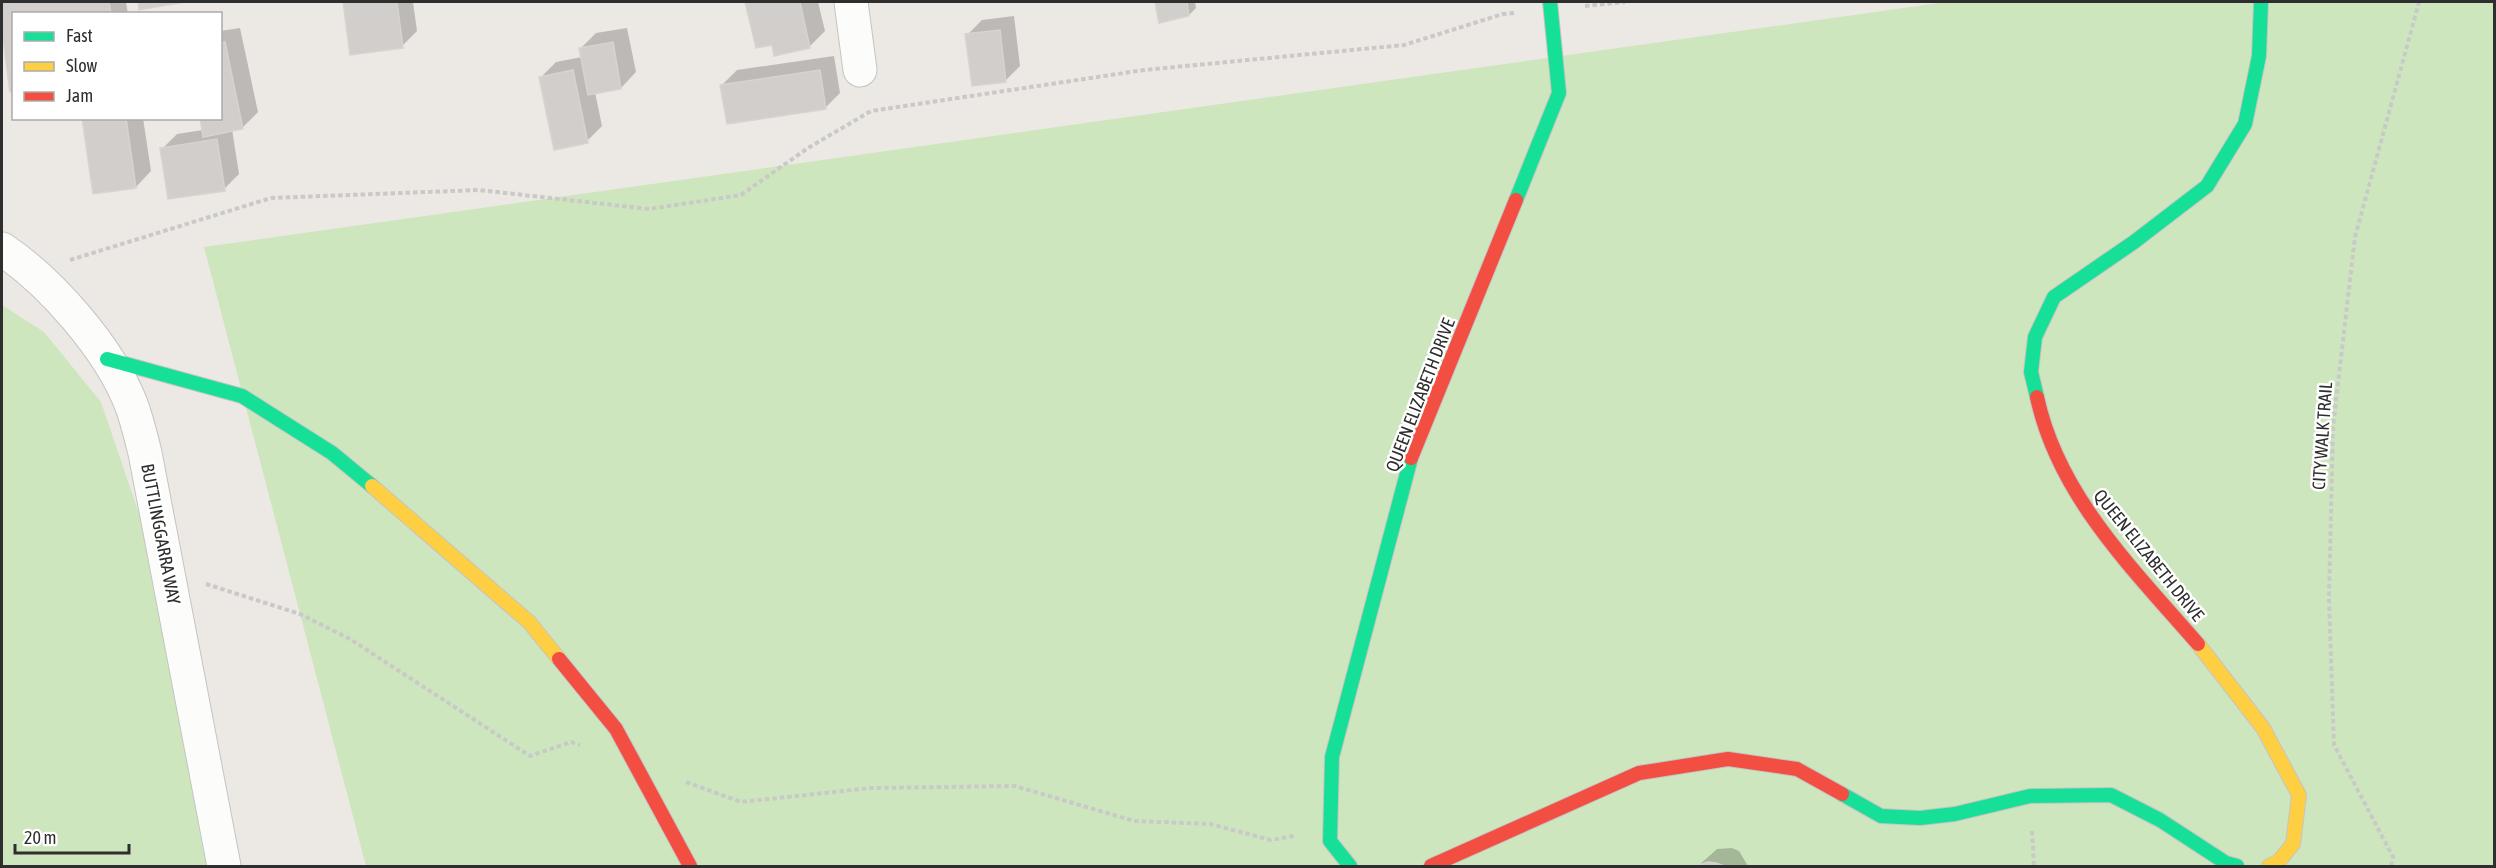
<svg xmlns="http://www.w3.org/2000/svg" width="2496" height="868" font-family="'Asap Condensed',sans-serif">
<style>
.green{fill:#cee6be}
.shadow{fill:#0003}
.building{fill:#d1cecb;stroke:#d7d4d0;stroke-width:1.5}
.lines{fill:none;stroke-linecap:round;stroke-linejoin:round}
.street-casing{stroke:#c5c4c5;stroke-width:35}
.fast-casing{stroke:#c5c4c5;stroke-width:16}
.slow-casing{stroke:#c5c4c5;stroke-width:16}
.jam-casing{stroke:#c5c4c5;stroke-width:16}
.path{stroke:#c9c9c8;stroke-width:4;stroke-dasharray:4.5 3;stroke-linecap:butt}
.street{stroke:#fcfcfb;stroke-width:33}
.fast{stroke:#16e098;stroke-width:14}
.slow{stroke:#ffcf43;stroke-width:14}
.jam{stroke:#f24e42;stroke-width:14}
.labels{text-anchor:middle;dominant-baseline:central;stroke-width:5;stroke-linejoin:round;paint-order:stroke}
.street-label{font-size:18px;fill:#2e2e2e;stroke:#fff}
</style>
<rect width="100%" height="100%" fill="#ece8e4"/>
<path class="green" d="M1946 2H2494V866H366L204 247Z
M2 305 44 332 101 402 148 540 208 866H2Z"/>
<path class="shadow" d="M2 2H126L128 14H14L11 90 2 21Z
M139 2H177L141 8Z
M344 2H413L417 31 402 46 351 53Z
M746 2H818L825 31 810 46 773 43 757 46Z
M1156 2H1195L1196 8 1189 15 1160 21Z
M1014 16 1020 66 1005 81 967 35 982 20Z
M240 28 258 112 243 127 232 129 239 174 224 189 162 149 177 134 203 130 220 118V31Z
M627 28 636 72 621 88 595 92 602 126 587 141 541 77 556 62 582 57 581 48 596 33Z
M834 56 840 93 825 108 722 85 737 70Z
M84 118H143L151 171 136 187Z
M1732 848 1739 851 1748 866H1698L1717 849Z"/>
<path class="building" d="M2 2H109L111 14H14V92H10L2 32Z
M138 2H185L139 10Z
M343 2H397L403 48 350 55Z
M745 2H800L810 48 774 56 772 45 756 48Z
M1155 2H1187L1189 16 1159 23Z
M1000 30 1006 82 972 86 965 34Z
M225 42 243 129 203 137 200 118H220V43Z
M613 42 621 89 588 95 579 48Z
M573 70 588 143 554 150 539 77Z
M820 70 826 109 727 124 720 85Z
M82 118H126L136 188 93 194Z
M217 139 225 191 168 199 160 148Z
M1708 862 1716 863 1724 866H1696Z"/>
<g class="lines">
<defs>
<path id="street" d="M851 2 860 70
M2 249C51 282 109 348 131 404 137 420 141 437 145 453L224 866"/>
<path id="fast" d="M1516 200 1559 93 1550 2
M107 359 242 396 332 453 372 486
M2037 397 2031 372 2035 337 2054 297 2134 242 2207 186 2245 124 2259 56 2261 2
M1842 794 1881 816 1920 818 1955 814 2030 796 2111 795 2160 820 2226 863 2237 866
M1350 866 1330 841 1332 757 1411 458"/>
<path id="slow" d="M372 486 529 622 559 659
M2198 644 2263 728 2299 795 2293 844 2278 862 2269 866"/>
<path id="jam" d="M2037 397C2058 496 2134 570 2198 644
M1411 458 1516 200
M559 659 616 729 690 866
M1431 866 1639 773 1728 759 1797 769 1842 794"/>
</defs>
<use href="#street" class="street-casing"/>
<use href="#fast" class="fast-casing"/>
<use href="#slow" class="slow-casing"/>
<use href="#jam" class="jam-casing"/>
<path class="path" d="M1585 6 1625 2
M70 260 271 198 479 190 649 209 741 195 808 148 871 111 1144 70 1404 45 1503 14 1515 13
M206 584 300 614 350 639 530 756 571 742 580 745
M686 782 741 802 871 788 1015 786 1134 821 1210 824 1271 840 1294 836
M2032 831 2034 866
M2391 866 2393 857 2334 745 2329 598 2333 427 2355 237 2419 2"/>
<use href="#street" class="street"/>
<use href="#fast" class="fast"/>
<use href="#slow" class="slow"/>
<use href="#jam" class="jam"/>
</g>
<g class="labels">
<g class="street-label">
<text transform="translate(1420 395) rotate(-69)">QUEEN ELIZABETH DRIVE</text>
<text transform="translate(2322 436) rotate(-86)">CITY WALK TRAIL</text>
<text transform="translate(161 534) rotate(79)">BUTTLINGGARRA WAY</text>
<text transform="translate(2149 555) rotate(51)">QUEEN ELIZABETH DRIVE</text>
</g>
</g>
<rect width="2496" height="868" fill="none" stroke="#2e2e2e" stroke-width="6"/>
<rect x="12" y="12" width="210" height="108" fill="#ffffff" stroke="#ababab" stroke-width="1.5"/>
<rect x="24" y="32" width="30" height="9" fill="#16e098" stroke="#ababab" stroke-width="1.5"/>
<text x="66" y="42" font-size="18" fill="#2e2e2e">Fast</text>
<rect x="24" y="62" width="30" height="9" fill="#ffcf43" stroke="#ababab" stroke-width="1.5"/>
<text x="66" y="72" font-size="18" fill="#2e2e2e">Slow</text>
<rect x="24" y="92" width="30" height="9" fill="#f24e42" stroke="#ababab" stroke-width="1.5"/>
<text x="66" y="102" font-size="18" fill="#2e2e2e">Jam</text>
<path d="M15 844v9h114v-9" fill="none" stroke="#2e2e2e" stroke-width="3"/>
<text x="24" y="844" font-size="18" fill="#2e2e2e" stroke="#ffffff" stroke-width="4.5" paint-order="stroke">20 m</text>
</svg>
